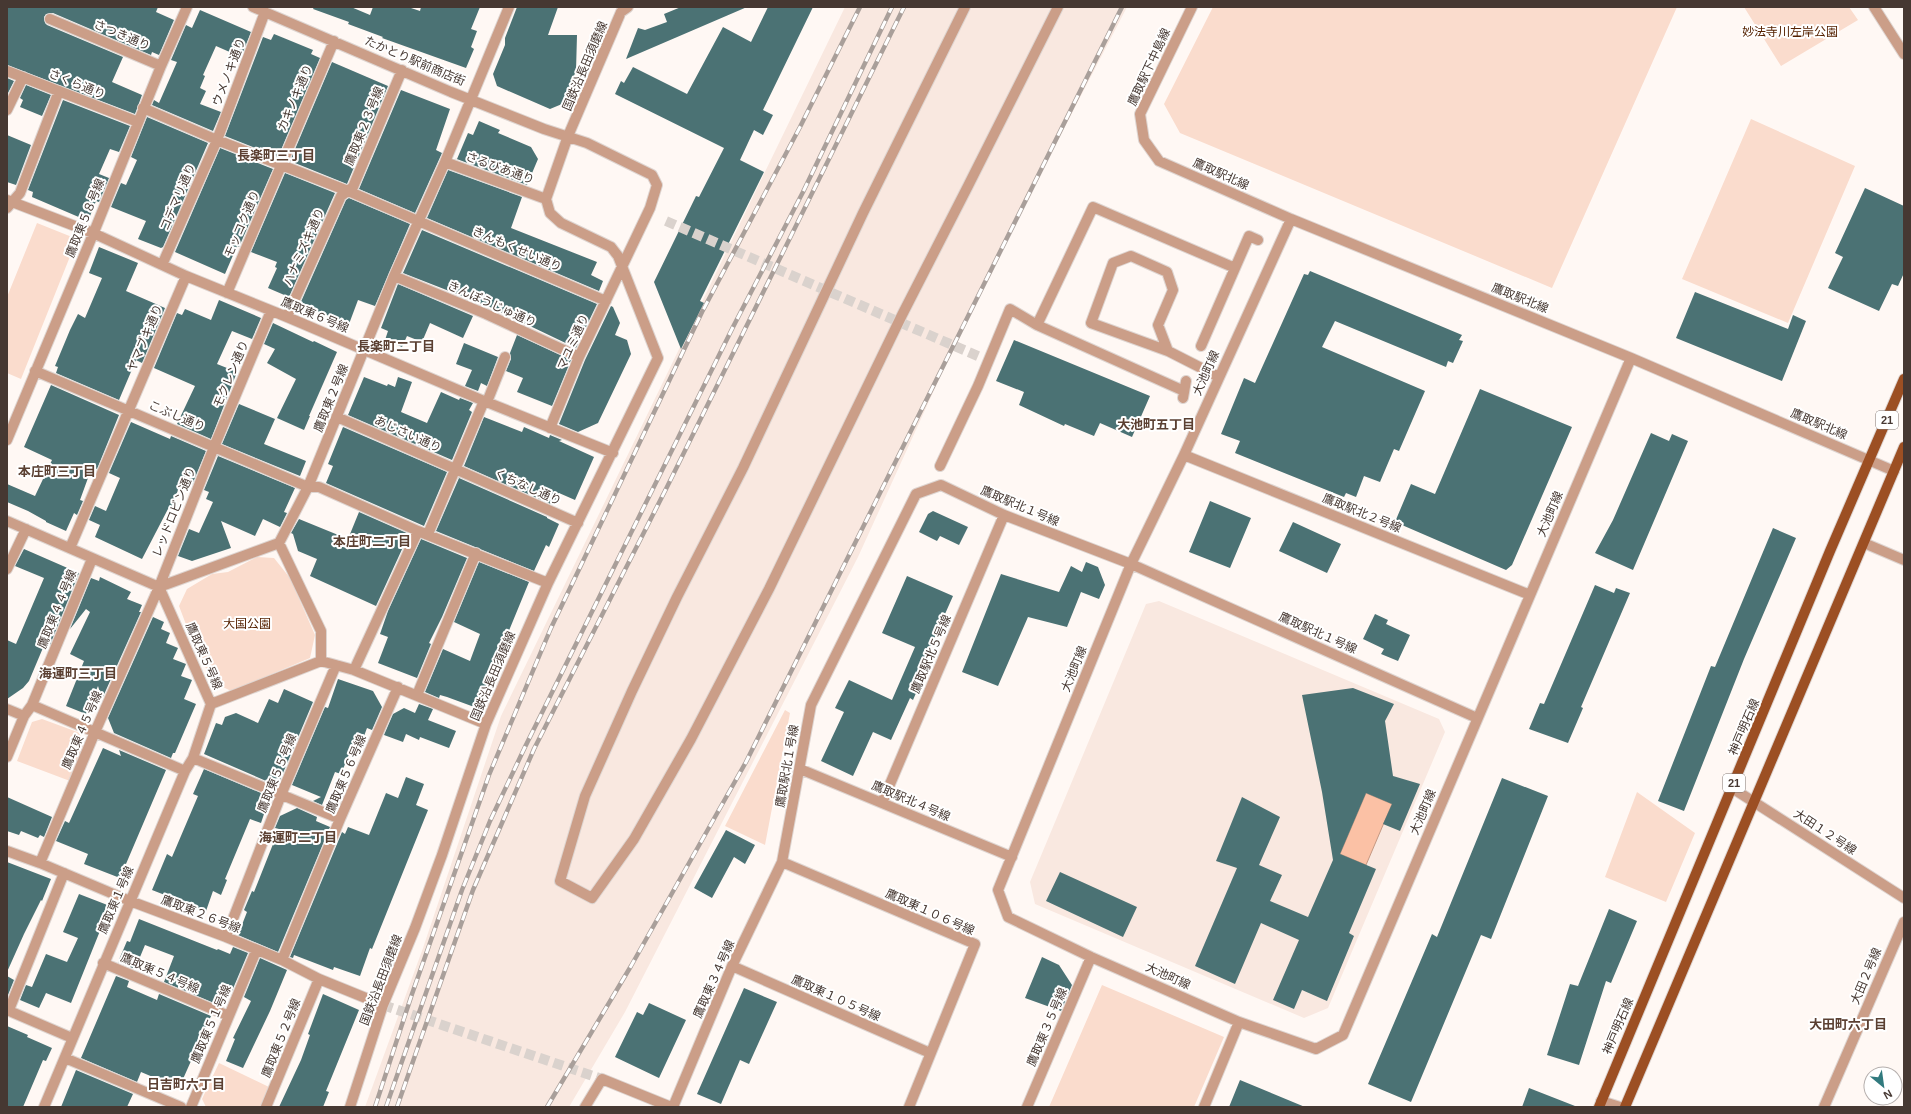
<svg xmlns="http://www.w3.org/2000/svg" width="1911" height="1114" font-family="Arial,'Noto Sans JP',sans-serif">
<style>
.built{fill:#f9e8e0}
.green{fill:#fadccd}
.water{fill:#fbc1a5;stroke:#c59882}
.building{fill:#4b7274}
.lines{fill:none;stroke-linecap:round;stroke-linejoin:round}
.minor-tunnel{stroke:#dad2cd;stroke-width:10;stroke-dasharray:10 5;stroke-linecap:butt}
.minor-casing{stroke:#ded5d1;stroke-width:12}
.major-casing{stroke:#ded5d1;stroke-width:12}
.minor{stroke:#cb9e88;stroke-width:10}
.major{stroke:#9c4f23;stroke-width:10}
.rail-casing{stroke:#a99f9a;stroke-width:4.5}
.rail{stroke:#fff;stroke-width:3;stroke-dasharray:9;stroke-linecap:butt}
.labels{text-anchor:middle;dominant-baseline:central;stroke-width:4;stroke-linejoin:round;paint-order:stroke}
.shield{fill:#fff;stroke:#7e7470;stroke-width:1}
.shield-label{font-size:11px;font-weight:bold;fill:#463832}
.park-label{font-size:12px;fill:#552202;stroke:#fff}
.street-label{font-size:12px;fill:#463832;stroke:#fff}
.neighbourhood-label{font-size:13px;font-weight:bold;fill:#5b4032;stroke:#fff}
</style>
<rect width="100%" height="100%" fill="#fff8f4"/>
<path class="built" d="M845 7H1127L1046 163 956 342 858 557 625 1012 569 1107H365L423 948 501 716Z
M1159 601 1439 719 1445 732 1328 1008 1304 1018 1035 904 1030 882 1146 604Z"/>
<path class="green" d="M1213 7H1677L1552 288 1180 133 1164 104Z
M1744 7H1849L1858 20 1781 66Z
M1751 119 1855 166 1788 323 1682 279Z
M37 223 77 239 21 379 7 373V297Z
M257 557 274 558 290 578 315 635 310 658 231 691 213 682 193 643 179 606 187 589 212 574 228 572Z
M785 710 790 713 765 845 725 826Z
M42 719 80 733 84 744 70 781 17 761 32 722Z
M1637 792 1695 833 1666 902 1605 877Z
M1102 985 1224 1037 1194 1107H1049Z
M219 1063 269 1087 260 1107H206L202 1099Z"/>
<path class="water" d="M1366 793 1392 804 1366 865 1340 854Z"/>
<path class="building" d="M7 7H158L156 12 174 20 159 55 152 52 151 55 53 13 46 14 44 17 45 23 47 25 123 57 112 82 142 95 135 114 7 65Z
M314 7H351L370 15 373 7H408L420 11 421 7H480L471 29 477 31 471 47 474 49 466 68 382 38 383 37 348 24 349 22 313 9Z
M517 7H558L548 35H577L576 71 562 104 550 109 497 86 493 74 505 45V38Z
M681 7H747L626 59 638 28 645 30 667 22 664 14Z
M768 7H813L763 110 773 115 763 135 754 130 740 160 764 172 700 301 704 303 681 349 654 282 696 196 699 197 724 148 615 94 621 81 624 83 633 67 687 94 723 27 751 42Z
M200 10 251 32 241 57 216 46 203 75 205 76 200 88 206 91 200 104 221 112 213 131 152 105 154 100 159 103 177 62 171 60 186 25 192 28Z
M274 34 313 50 311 54 320 58 278 157 225 136 263 37 271 40Z
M332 62 388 86 347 184 290 161Z
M7 78 14 81 8 93H7Z
M26 85 51 95 42 116 20 107 23 100 20 98Z
M401 90 450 109 436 150 442 153 415 213 359 189Z
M63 100 130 126 119 152 110 149 99 174 109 178 99 202 96 201 88 221 32 197 33 192 28 190Z
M147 117 208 143 163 247 161 248 138 239 146 221 111 207 121 183 126 185 137 160 131 157Z
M479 121 500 130 498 133 531 147 538 159 527 185 454 158 457 159 468 133 473 135Z
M7 135 31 145 16 185 7 182Z
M220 148 273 169 239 247 237 246 225 274 175 252Z
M448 170 522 197 511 228 597 262 591 275 603 281 599 291 427 218Z
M285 173 335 193 289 297 268 288 277 268 275 267 277 262 251 252Z
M1865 188 1904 206V273L1898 286 1892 284 1879 311 1828 288 1843 257 1835 253Z
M349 198 410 224 375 306 358 300 349 324 300 304 346 200Z
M422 230 597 304 576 348 490 307 403 273Z
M99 247 138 263 126 291 165 308 142 363 136 360 119 400 56 373 58 367 55 366 70 330 78 314 85 318 102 278 89 273Z
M1310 271 1462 335 1459 340 1463 341 1453 363 1448 361 1446 367 1335 321 1322 347 1425 391 1399 451 1394 449 1380 482 1364 476 1356 497 1346 493 1344 497 1235 453 1240 441 1221 434 1244 378 1255 383 1304 274 1308 275Z
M398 284 473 316 463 338 430 323 422 342 407 336 402 347 385 340 388 331 381 328Z
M1695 292 1788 329 1793 315 1806 321 1782 381 1676 338Z
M219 300 261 318 252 339 232 331 217 364 237 372 211 439 177 424 195 386 154 368 177 313 182 315 185 309 211 320Z
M611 306 613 307 620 323 615 335 627 340 631 354 598 423 578 432 559 424 585 360Z
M273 323 313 342 314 341 337 352 309 416H310L304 430 277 418 296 379 267 363 275 349 264 344Z
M517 335 571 360 552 406 517 392 523 378 506 371 511 359 510 353Z
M1014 340 1150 396 1132 437 1100 423 1094 436 1065 424 1064 426 1019 405 1024 392 996 381Z
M464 343 498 357 487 386 481 383 478 391 465 386 472 370 456 364Z
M364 377 387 386 388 384 395 387 398 377 412 382 401 412 427 423 441 392 459 400 460 398 473 403 469 410 472 412 452 460 348 415Z
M51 385 119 415 97 469 92 467 80 500 83 501 77 515 74 513 66 531 46 522V521L28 511 7 502V484L35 496 52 460 24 447Z
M1480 389 1572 427 1512 565 1506 570 1395 522 1411 484 1435 494Z
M239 404 275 419 264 444 306 461 300 476 222 444Z
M484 417 522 432 524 427 549 438 550 435 562 440 559 441 594 457 575 500 559 493 553 505 464 466Z
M131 422 170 439 171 436 206 451 192 485 182 480 171 508 169 507 142 559 95 537 100 525 89 520 95 506 106 511 120 478 109 473Z
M343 427 447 472 424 526 326 483 333 466 328 464Z
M1651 433 1669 441 1672 434 1688 441 1633 570 1595 553 1613 520Z
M218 456 295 488 284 512 287 513 280 527 263 519 255 536 221 521 231 548 192 561 178 556 189 529 199 533 213 502 206 499 209 492 204 490Z
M459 478 547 517V518L559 524 549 547 546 545 534 571 436 531Z
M1210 501 1251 518 1230 568 1189 552Z
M933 511 968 527 959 545 940 536 937 541 919 532 928 514Z
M359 512 409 534 376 606 310 576 317 559 298 551 293 534 291 533 299 519 348 539Z
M1293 522 1341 544 1327 573 1279 551Z
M1773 528 1796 538 1744 659 1684 811 1658 801 1711 666 1715 667Z
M421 539 467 558 442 617 429 643 431 644 417 678 378 663 388 637 380 634 388 611Z
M24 549 79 573 50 645 45 643 29 681 23 688 7 699V640L16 644 44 578 15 566Z
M479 562 529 582 477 708 447 697 440 695 439 698 425 692 443 649 470 661 480 634 454 622Z
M1086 562 1098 567 1105 585 1099 599 1081 592 1067 627 1028 617 998 686 962 672 1001 574 1059 592 1071 566 1082 572Z
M907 576 953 596 921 668 926 670 913 700 910 698 891 740 873 732 853 776 821 761 844 712 835 708 849 680 892 700 915 647 882 633Z
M100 577 131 592 127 599 142 605 139 612H141L102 699 98 686 86 714 66 706 84 661 70 654 90 612 86 609 70 629 91 578 99 581Z
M1595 585 1614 593 1616 588 1630 593 1581 707 1583 708 1568 743 1529 729 1540 703 1544 704Z
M1375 614 1388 620 1386 624 1410 635 1398 661 1381 654 1384 649 1363 639Z
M153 617 164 622 161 629 170 633 166 643 178 648 173 659 186 664 181 676 192 680 184 699 196 704 175 753H173L171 758 114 733 108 718Z
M338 679 373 691 382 707 372 730 367 728 357 755 350 752 341 774 335 772 322 805 313 801 321 797 292 785 325 707 328 708Z
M1353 688 1394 704 1385 721 1393 776 1420 784 1400 831 1383 824 1392 804 1366 793 1340 854 1376 869 1349 933 1354 936 1327 1001 1302 990 1294 1009 1273 1000 1299 940 1261 923 1235 984 1195 966 1237 868 1216 861 1242 797 1280 817 1259 865 1282 875 1270 901 1308 917 1333 860 1322 792 1302 695Z
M284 689 313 702 280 780 276 778 273 784 204 754 216 723 222 725 225 717 236 713 258 723 269 699 278 703Z
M419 704 433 709 428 720 456 731 449 748 420 737 419 740 406 734 403 742 384 735 393 714 404 708 415 713Z
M103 748 121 756 119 750 166 770 120 878 84 864 88 854 56 841 65 821 69 823Z
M204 769 268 796 264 804 267 805 261 823 250 819 225 879 227 880 221 895 213 891 206 911 152 890 167 854 172 857 198 796 193 794Z
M406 777 424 784 416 805 428 810 372 949 370 948 360 976 334 967 333 970 294 955 293 958 290 957 342 832 345 834 348 827 369 835 386 793 398 798Z
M1502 778 1548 796 1491 939 1481 935 1411 1102 1368 1084 1432 934 1437 937Z
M7 797 52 817 44 837 40 835 38 838 21 831 19 835 7 831Z
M297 808 317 817 316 821 330 827 278 952 238 935 247 912 244 910 252 891 254 892 279 829 275 828 280 816Z
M726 830 755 845 745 864 734 857 712 898 694 888Z
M7 862 51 879 42 901 41 900 24 934 7 972Z
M1060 872 1137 907 1123 937 1046 901Z
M79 894 110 906 71 1003 46 993 39 1008 20 1000 26 985 32 987 46 954 67 962 78 938 63 932Z
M1609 909 1637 921 1611 983 1606 981 1579 1065 1547 1055 1570 984 1578 986Z
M139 919 217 950 218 949 230 954 233 947 248 953 232 991 221 987 214 1003 164 982 174 956 145 945 135 969 118 962 127 941 130 942Z
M1042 957 1059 965 1072 985 1061 1011 1025 998Z
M260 958 287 970 270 1011 243 1068 226 1061 235 1039 233 1038 251 1001 244 997Z
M7 976 14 980 8 995H7Z
M116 976 129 981 127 987 157 1000 159 994 211 1016 179 1088 141 1072 137 1082 81 1058Z
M744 988 777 1002 749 1064 740 1060 721 1104 697 1094Z
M323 994 359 1010 326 1091 329 1092 323 1107H279L301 1060 310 1035 308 1034Z
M649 1003 686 1020 659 1078 615 1057 637 1012 643 1015Z
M7 1026 28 1035 27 1037 52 1048 46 1061 43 1060 23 1107H7Z
M76 1070 133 1094 127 1107H61Z
M1240 1080 1305 1107H1229Z
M1529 1088 1575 1106 1574 1107H1522Z"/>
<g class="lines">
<path class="minor-tunnel" d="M666 221 980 357
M383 1005 602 1079"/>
<defs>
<path id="minor" d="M253 7 451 92 544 129 587 143 652 175 657 185 650 208 579 357 550 428
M965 7 863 213 743 468 677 597 632 691 585 796 560 881 592 898 634 839 691 739 769 589 902 315 968 186 1058 7
M1192 7 1140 114 1144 140 1159 161 1291 219 1631 358 1894 471
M1874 7 1904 54
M50 19 161 66
M7 71 138 122
M143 108 217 140 348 191 606 301
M7 110 23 77
M445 162 546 199
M7 200 93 233 186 276 287 317 484 401 613 453
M7 208 20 193 59 91
M1291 219 1184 455 1131 564 998 890 1008 917 1091 957 1239 1022 1316 1049 1343 1035 1631 358
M162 265 217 140 265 12
M394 276 486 314 579 357
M227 293 334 41
M287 317 341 196 353 187 402 70
M1037 325 1184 391
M1201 346 1249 236 1258 240
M1168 351 1158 325 1173 290 1167 272 1131 256 1113 263 1091 323 1168 351 1219 377
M35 371 308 487H319L418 531 548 583
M1183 398 1186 381
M487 402 505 357
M337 417 578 523
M7 440 96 227 161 66 187 7
M1184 455 1530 595
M940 466 978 386 1010 309 1037 325 1093 207 1235 268
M7 521 159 587 211 704 321 661 354 670 486 724
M428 534 484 401
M279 543 321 631V661
M1864 543 1904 560
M70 548 186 276
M7 569 26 529
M159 587 279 543 308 487 394 276 445 162 509 7
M354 670 418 531
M417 695 476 553
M32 705 185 771
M7 709 24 716
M7 757 24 716 32 705 92 559
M193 758 340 819
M800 769 1012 857
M1732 788 1904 898
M882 803 1004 515
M7 851 40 863 130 901 226 937 282 960 319 979 383 1005
M782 862 975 944 909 1107
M40 863 95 732 159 587 214 447 271 311
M226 937 281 795 336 665
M282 960 340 819 398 687
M103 963 229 1016
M732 966 930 1053
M7 1010 72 1038
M9 1010 64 873
M65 1058 181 1107
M1601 1101 1620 1107
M44 1107 185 771 193 758 211 704
M191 1107 256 951
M266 1107 319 979
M350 1107 383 1005 415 928 442 855 486 724 548 583 658 358 618 256 611 247 561 223 550 213 546 199 568 136 621 12 628 7
M585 1107 602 1079 671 1107
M673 1107 732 966 782 862 811 705 916 494 941 485 1004 515 1131 564 1477 718
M1027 1107 1091 957
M1204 1107 1239 1022
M1824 1107 1904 922"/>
<path id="major" d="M1599 1107 1830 551 1904 379
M1625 1107 1904 447"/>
</defs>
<use href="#minor" class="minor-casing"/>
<use href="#major" class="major-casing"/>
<use href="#minor" class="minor"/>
<use href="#major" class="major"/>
<defs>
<path id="rail" d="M375 1107 412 994 489 775 551 628 702 312 800 127 860 7
M386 1107 462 890 490 821 525 747 733 327 803 192 892 7
M397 1107 473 890 534 749 667 487 904 7
M547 1107 631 966 746 762 1122 7"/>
</defs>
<use href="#rail" class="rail-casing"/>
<use href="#rail" class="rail"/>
</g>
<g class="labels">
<g class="shield">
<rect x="1876" y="411" width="22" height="18" rx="3"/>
<rect x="1723" y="774" width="22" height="18" rx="3"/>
</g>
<g class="shield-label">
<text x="1887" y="420">21</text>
<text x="1734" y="783">21</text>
</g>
<g class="park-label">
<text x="1790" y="32">妙法寺川左岸公園</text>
<text x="247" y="624">大国公園</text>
</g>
<g class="street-label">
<text transform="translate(122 35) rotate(23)">さつき通り</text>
<text transform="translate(415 61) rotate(23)">たかとり駅前商店街</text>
<text transform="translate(585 66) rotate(-67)">国鉄沿長田須磨線</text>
<text transform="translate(1149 67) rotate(-65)">鷹取駅下中島線</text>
<text transform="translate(229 72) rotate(-69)">ウメノキ通り</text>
<text transform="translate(77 84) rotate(22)">さくら通り</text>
<text transform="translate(295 98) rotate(-67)">カキノキ通り</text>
<text transform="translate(364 126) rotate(-68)">鷹取東２３号線</text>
<text transform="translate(500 168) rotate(20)">さるびあ通り</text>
<text transform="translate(1221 174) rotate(24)">鷹取駅北線</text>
<text transform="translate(178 197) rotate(-67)">コデマリ通り</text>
<text transform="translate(85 218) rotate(-68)">鷹取東５８号線</text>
<text transform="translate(242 224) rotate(-67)">モッコク通り</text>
<text transform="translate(304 247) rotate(-66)">ハナミズキ通り</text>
<text transform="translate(517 249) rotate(23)">きんもくせい通り</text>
<text transform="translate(1520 298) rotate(22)">鷹取駅北線</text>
<text transform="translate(492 304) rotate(24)">きんぽうじゅ通り</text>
<text transform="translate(315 315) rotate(23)">鷹取東６号線</text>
<text transform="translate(145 338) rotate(-67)">ヤマブキ通り</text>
<text transform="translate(573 342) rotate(-66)">マユミ通り</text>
<text transform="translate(1206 373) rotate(-66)">大池町線</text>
<text transform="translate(231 374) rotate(-67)">モクレン通り</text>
<text transform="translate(331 398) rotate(-68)">鷹取東２号線</text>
<text transform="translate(177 416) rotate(23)">こぶし通り</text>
<text transform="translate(1819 424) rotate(23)">鷹取駅北線</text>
<text transform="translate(408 434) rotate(24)">あじさい通り</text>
<text transform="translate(528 487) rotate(24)">くちなし通り</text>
<text transform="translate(1020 506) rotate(23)">鷹取駅北１号線</text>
<text transform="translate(174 512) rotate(-68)">レッドロビン通り</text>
<text transform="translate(1362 513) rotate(22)">鷹取駅北２号線</text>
<text transform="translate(1550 514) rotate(-67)">大池町線</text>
<text transform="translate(57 609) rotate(-68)">鷹取東４４号線</text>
<text transform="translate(1318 633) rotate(24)">鷹取駅北１号線</text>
<text transform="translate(931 654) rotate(-67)">鷹取駅北５号線</text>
<text transform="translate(204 656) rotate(66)">鷹取東５号線</text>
<text transform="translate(1074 669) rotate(-68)">大池町線</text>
<text transform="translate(493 676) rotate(-67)">国鉄沿長田須磨線</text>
<text transform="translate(1744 727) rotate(-67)">神戸明石線</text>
<text transform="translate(82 730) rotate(-67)">鷹取東４５号線</text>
<text transform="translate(787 766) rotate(-80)">鷹取駅北１号線</text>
<text transform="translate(277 773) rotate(-68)">鷹取東５５号線</text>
<text transform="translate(346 774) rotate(-67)">鷹取東５６号線</text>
<text transform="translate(911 801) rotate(23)">鷹取駅北４号線</text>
<text transform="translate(1423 812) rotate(-67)">大池町線</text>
<text transform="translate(1825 832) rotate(33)">大田１２号線</text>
<text transform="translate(116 900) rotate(-67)">鷹取東１号線</text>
<text transform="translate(930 912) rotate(24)">鷹取東１０６号線</text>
<text transform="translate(201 914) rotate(21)">鷹取東２６号線</text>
<text transform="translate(160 973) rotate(23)">鷹取東５４号線</text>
<text transform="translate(1168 976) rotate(24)">大池町線</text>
<text transform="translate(1866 976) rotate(-67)">大田２号線</text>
<text transform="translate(714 979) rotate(-66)">鷹取東３４号線</text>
<text transform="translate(381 980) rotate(-69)">国鉄沿長田須磨線</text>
<text transform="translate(836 998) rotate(24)">鷹取東１０５号線</text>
<text transform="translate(211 1024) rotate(-67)">鷹取東５１号線</text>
<text transform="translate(1618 1026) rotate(-67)">神戸明石線</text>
<text transform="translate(1047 1027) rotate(-67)">鷹取東３５号線</text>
<text transform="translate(281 1038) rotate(-68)">鷹取東５２号線</text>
</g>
<g class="neighbourhood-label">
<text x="276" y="155">長楽町三丁目</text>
<text x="396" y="346">長楽町二丁目</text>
<text x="1156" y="424">大池町五丁目</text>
<text x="57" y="471">本庄町三丁目</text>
<text x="372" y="541">本庄町二丁目</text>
<text x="78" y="673">海運町三丁目</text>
<text x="298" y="837">海運町二丁目</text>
<text x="1848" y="1024">大田町六丁目</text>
<text x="186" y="1084">日吉町六丁目</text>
</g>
</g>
<rect width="1911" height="1114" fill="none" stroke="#463832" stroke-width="16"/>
<g transform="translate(1883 1086) rotate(151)"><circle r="19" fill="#ffffff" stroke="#b5afad"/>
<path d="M0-3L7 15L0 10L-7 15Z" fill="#317a7e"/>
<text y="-6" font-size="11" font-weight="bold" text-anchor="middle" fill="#463832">N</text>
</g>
</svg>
